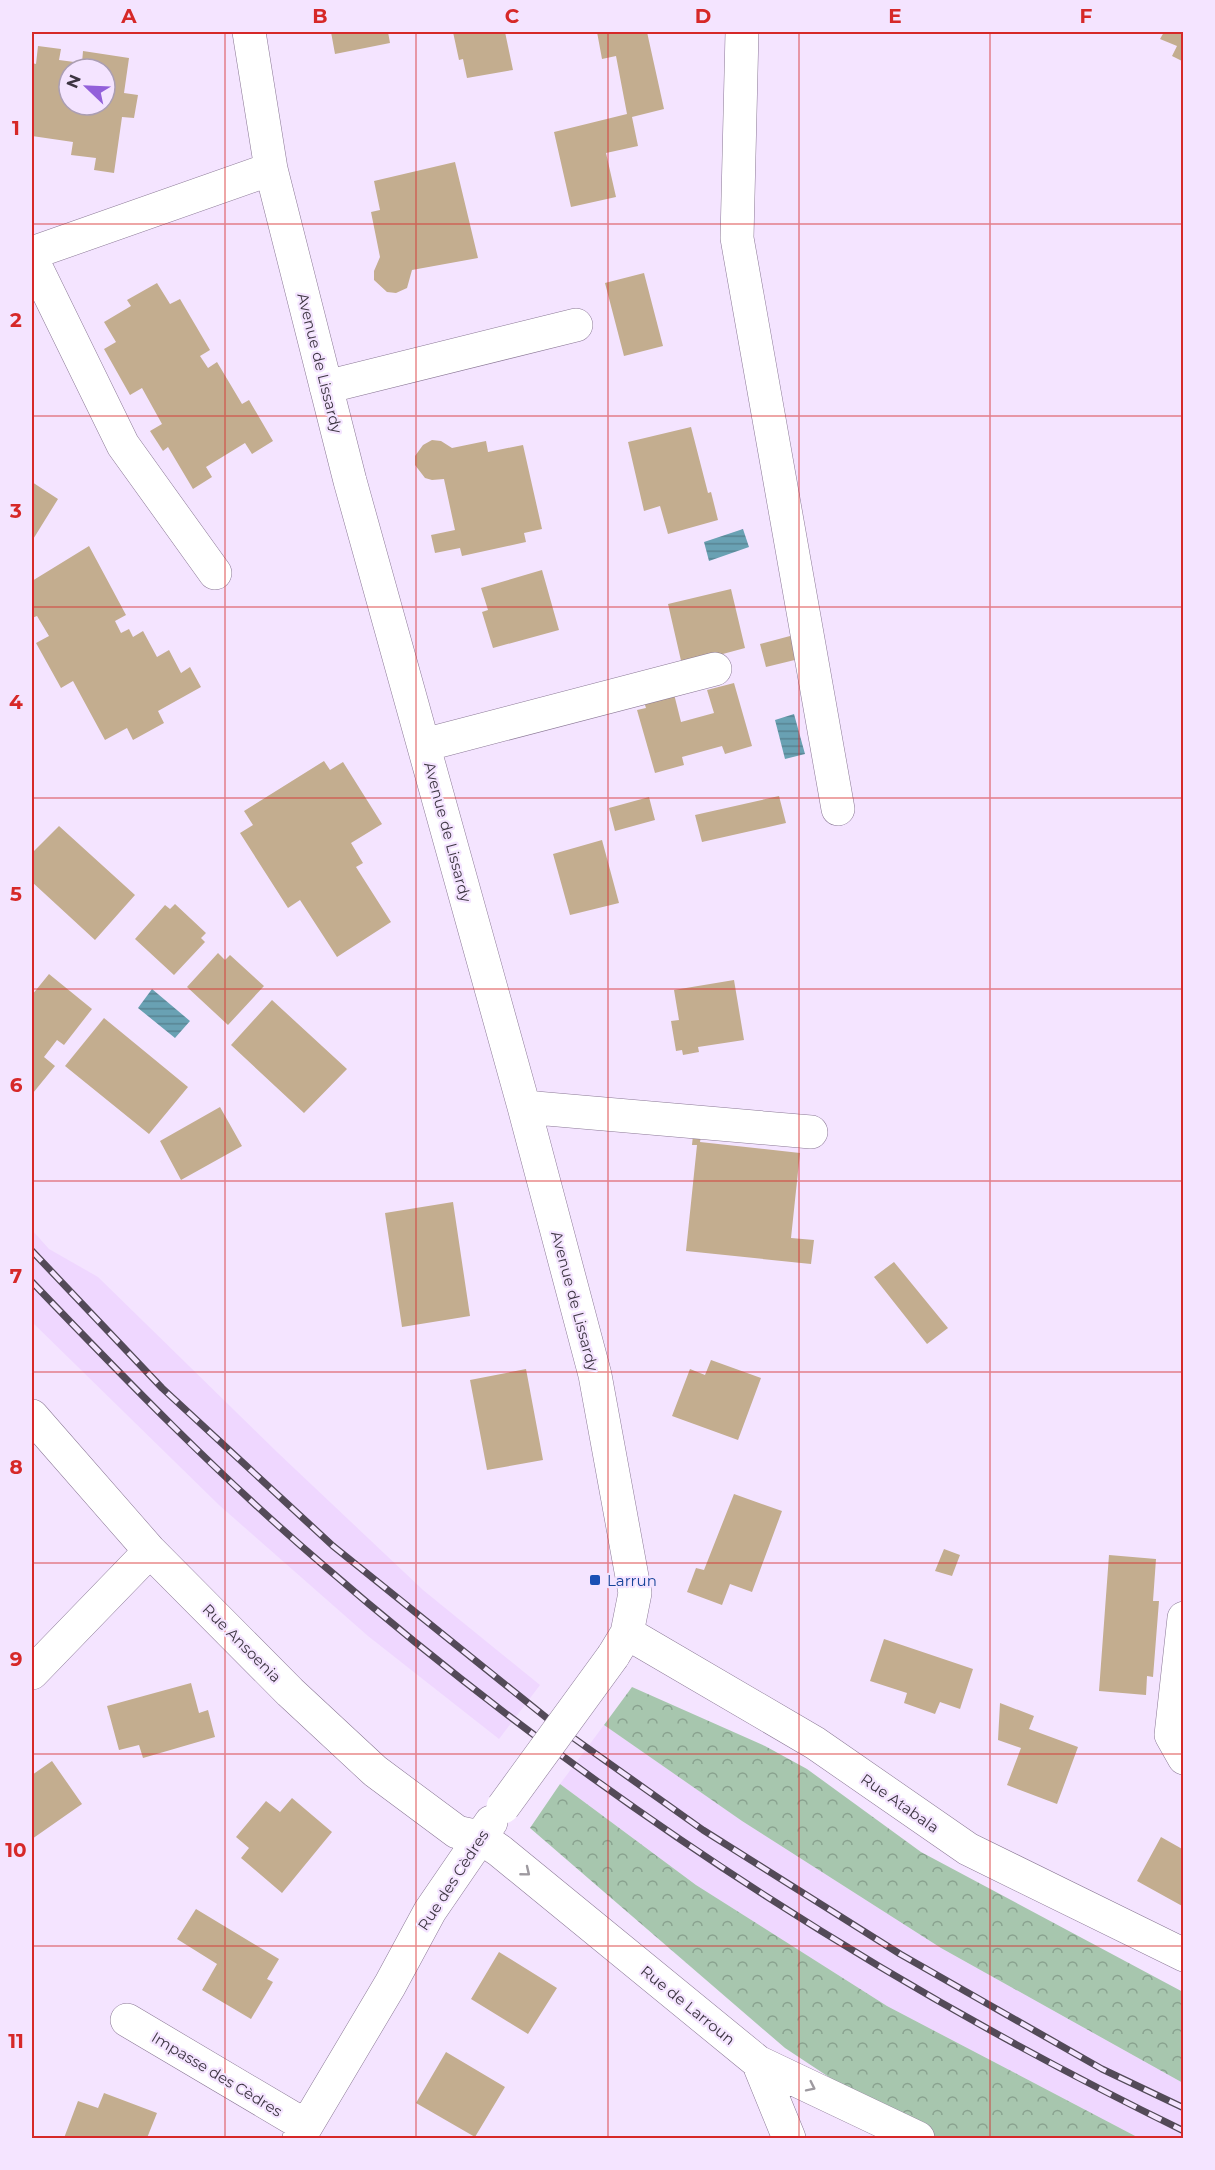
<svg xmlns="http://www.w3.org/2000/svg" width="1215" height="2170" font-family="Montserrat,sans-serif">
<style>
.built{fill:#efd7ff}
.forest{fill:url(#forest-crowns)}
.water{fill:url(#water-rules)}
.building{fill:#c3ad8f;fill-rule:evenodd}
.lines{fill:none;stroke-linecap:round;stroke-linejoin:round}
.minor-casing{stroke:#8b7996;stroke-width:34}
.minor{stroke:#fff;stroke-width:33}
.rail-casing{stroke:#534a58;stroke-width:7}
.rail{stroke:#f4e4ff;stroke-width:4.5;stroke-dasharray:14;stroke-linecap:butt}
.minor-bridge-casing{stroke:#8b7996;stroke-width:34;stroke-linecap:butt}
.minor-bridge{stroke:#fff;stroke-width:33}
.oneway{stroke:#9e9aa0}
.grid{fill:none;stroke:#d62828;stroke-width:1.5;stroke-opacity:0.55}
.transit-dot{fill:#1a4fb4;stroke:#f4e4ff;stroke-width:2}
.labels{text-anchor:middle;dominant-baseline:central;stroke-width:4.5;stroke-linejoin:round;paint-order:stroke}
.street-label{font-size:15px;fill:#3d3542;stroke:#f4e4ff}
.transit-label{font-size:15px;fill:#164399;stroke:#f4e4ff;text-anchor:start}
.neatline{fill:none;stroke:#d62828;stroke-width:2}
.grid-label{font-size:20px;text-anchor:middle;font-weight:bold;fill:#d62828}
</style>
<defs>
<pattern id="forest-crowns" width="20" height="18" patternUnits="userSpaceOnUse" patternTransform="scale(1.5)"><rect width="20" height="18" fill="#a7c6ae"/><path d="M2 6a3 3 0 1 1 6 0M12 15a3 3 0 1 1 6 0" fill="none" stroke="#89a28f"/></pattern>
<pattern id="water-rules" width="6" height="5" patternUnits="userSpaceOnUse" patternTransform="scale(1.5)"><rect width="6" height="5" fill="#69a1b3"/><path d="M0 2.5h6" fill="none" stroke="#588493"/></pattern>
</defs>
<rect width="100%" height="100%" fill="#f4e4ff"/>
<path class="built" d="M32 1230 49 1249 98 1277 277 1452 423 1590 540 1685 499 1739 368 1636 219 1505 32 1322Z
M604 1725 742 1821 941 1948 1183 2083V2138H1139L887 2006 696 1885 560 1784Z"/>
<path class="forest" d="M632 1687 765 1746 807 1769 921 1852 1183 1992V2083L941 1948 742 1821 604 1725Z
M560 1784 696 1885 887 2006 1139 2138H921L785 2048 530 1828Z"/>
<path class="water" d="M743 529 749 547 709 561 704 542Z
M794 714 805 754 785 759 775 720Z
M152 989 190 1021 175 1038 138 1008Z"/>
<path class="building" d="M331 32H388L390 43 335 54Z
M453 32H505L513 70 467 78 463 59 459 60Z
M597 32H647L664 109 632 117 638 146 606 153 616 197 571 207 554 132 627 114 616 56 602 59Z
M1164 32H1184V62L1172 56 1177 46 1160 39Z
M38 46 61 49 59 60 82 63 83 51 129 58 124 93 138 95 134 118 122 117 114 173 94 170 96 158 71 155 73 142 32 136V63L36 64ZM69 69H105V105H69Z
M455 162 478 258 412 270 407 288 396 293 387 292 374 280V271L380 257 371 212 380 210 374 181Z
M644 273 663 346 624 356 605 283Z
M157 283 170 304 180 299 210 350 200 356 208 368 217 362 242 404 249 400 273 441 252 454 245 443 206 467 212 477 193 489 168 447 163 451 150 431 162 424 142 388 130 395 104 349 116 342 104 322 131 306 127 300Z
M691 427 708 493 711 492 718 520 668 534 660 506 644 511 628 442Z
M432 440 441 441 452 448 486 441 488 452 523 445 542 529 524 533 526 542 462 556 460 548 435 553 431 535 455 530 444 479 432 480 425 478 415 465V456L423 445Z
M32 482 58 499 32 541Z
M89 546 126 615 115 621 121 633 129 629 133 637 143 631 157 657 169 650 181 673 190 667 201 687 158 711 164 723 133 740 127 728 105 740 73 681 61 688 36 643 49 636 37 616 32 618V581Z
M542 570 559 630 493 648 482 612 488 610 481 588Z
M731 589 745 648 682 665 668 604Z
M805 632 807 657 766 667 760 644Z
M734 683 752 746 725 754 722 746 682 757 684 765 655 773 637 710 646 708 644 702 674 694 681 722 714 713 707 690Z
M324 761 330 770 343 762 382 824 351 843 363 863 356 867 391 922 337 957 300 900 288 908 240 833 253 825 244 811Z
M779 796 786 823 702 842 695 815Z
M649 797 655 820 615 831 609 808Z
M59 826 135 895 95 940 32 882V853Z
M602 840 619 903 570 915 553 854Z
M175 904 206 933 201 938 205 942 174 975 135 939 165 905 170 909Z
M218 953 225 960 230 955 264 986 228 1025 187 987Z
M49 974 92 1009 64 1045 57 1040 44 1057 55 1066 33 1093 32 995Z
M734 980 744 1040 698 1047 699 1052 683 1055 682 1050 676 1051 671 1021 679 1020 674 990Z
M272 1000 347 1069 304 1113 231 1045Z
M104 1018 188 1087 149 1134 65 1066Z
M220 1107 242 1146 181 1180 160 1141Z
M693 1135 701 1136 700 1142 800 1153 791 1238 814 1240 811 1264 686 1251 697 1145H692Z
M453 1202 470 1316 402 1327 385 1213Z
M894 1262 948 1328 927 1344 874 1277Z
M711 1360 761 1378 738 1440 672 1416 690 1369 705 1375Z
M526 1369 543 1460 487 1470 470 1380Z
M734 1494 782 1511 752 1592 730 1584 722 1605 687 1592 696 1568 704 1570Z
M944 1549 960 1555 952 1576 935 1571Z
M1109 1555 1156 1559 1153 1601H1159L1153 1677 1147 1676 1146 1695 1099 1691Z
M884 1639 973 1669 960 1709 940 1702 935 1714 904 1703 907 1693 870 1681Z
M191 1683 199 1713 208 1710 215 1737 143 1758 139 1745 119 1750 107 1706Z
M1000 1703 1034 1716 1029 1729 1078 1747 1057 1804 1007 1785 1021 1748 998 1740Z
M52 1761 82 1804 32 1839V1775Z
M292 1798 332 1832 282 1893 241 1858 249 1848 236 1837 266 1801 280 1812Z
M1161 1837 1184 1850V1907L1137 1881Z
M196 1909 279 1959 267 1979 273 1982 251 2019 202 1990 217 1964 177 1939Z
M499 1952 557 1988 528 2034 471 1999Z
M446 2052 505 2087 475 2137 416 2103Z
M104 2093 157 2113 147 2138H64L78 2101 98 2108Z"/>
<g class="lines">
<defs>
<path id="minor" d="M249 32 271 169 350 481 524 1107 595 1375 635 1593 627 1633 613 1656
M742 32 737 238 838 809
M32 253 271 169
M32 259 123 445 215 573
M326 387 576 325
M424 745 715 669
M524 1107 811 1132
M32 1416 150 1551 290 1692 375 1771 457 1832 480 1837 500 1851 758 2062 918 2138
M1184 1618 1171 1735 1184 1758
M627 1633 815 1743 968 1849 1184 1955
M32 1673 150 1551
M127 2020 306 2126
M758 2062 789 2138
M299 2138 390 1985 430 1911 491 1822"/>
</defs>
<use href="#minor" class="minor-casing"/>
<use href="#minor" class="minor"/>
<defs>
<path id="rail" d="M32 1251 162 1388 333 1546 558 1727 703 1830 900 1954 1102 2069 1184 2108
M32 1282C125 1379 219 1476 322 1564 583 1790 874 1980 1184 2131"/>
</defs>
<use href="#rail" class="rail-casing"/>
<use href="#rail" class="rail"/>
<defs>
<path id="minor-bridge" d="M503 1807 613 1656"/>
</defs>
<use href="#minor-bridge" class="minor-bridge-casing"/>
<use href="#minor-bridge" class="minor-bridge"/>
</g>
<defs><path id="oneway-chevron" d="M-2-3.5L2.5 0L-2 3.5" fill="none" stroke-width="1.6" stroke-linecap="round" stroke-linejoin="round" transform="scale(1.5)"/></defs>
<g class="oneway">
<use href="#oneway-chevron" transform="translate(526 1872) rotate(39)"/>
<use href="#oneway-chevron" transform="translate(811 2087) rotate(26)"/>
</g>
<path class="grid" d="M225 32V2138M416 32V2138M608 32V2138M799 32V2138M990 32V2138M32 224H1184M32 416H1184M32 607H1184M32 798H1184M32 989H1184M32 1181H1184M32 1372H1184M32 1563H1184M32 1754H1184M32 1946H1184"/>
<rect class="transit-dot" x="589" y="1574" width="12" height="12" rx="3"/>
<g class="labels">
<g class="street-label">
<text transform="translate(320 363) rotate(76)">Avenue de Lissardy</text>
<text transform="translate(448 832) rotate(75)">Avenue de Lissardy</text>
<text transform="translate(575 1301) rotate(75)">Avenue de Lissardy</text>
<text transform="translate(242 1643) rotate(45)">Rue Ansoenia</text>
<text transform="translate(900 1803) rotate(35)">Rue Atabala</text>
<text transform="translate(453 1880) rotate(-57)">Rue des Cèdres</text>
<text transform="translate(688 2005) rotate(39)">Rue de Larroun</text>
<text transform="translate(217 2074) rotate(31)">Impasse des Cèdres</text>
</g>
<g class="transit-label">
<text x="607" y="1580">Larrun</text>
</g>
</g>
<rect width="1215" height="2170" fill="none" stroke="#f4e4ff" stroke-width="66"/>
<g transform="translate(87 87) rotate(293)"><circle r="28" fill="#f4e4ff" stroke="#ab9eb3" stroke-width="1.5"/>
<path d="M0-4.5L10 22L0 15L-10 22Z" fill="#9260da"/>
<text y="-9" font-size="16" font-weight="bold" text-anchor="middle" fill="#3d3542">N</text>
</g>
<rect x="33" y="33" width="1149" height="2104" class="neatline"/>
<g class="grid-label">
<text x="129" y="23">A</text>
<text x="320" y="23">B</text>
<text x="512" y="23">C</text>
<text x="703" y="23">D</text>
<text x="895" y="23">E</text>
<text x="1086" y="23">F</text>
<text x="16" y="135">1</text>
<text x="16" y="327">2</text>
<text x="16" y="518">3</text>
<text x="16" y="709">4</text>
<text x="16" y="901">5</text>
<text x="16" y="1092">6</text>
<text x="16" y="1283">7</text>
<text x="16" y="1474">8</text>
<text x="16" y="1666">9</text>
<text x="16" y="1857">10</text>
<text x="16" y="2048">11</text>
</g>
</svg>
